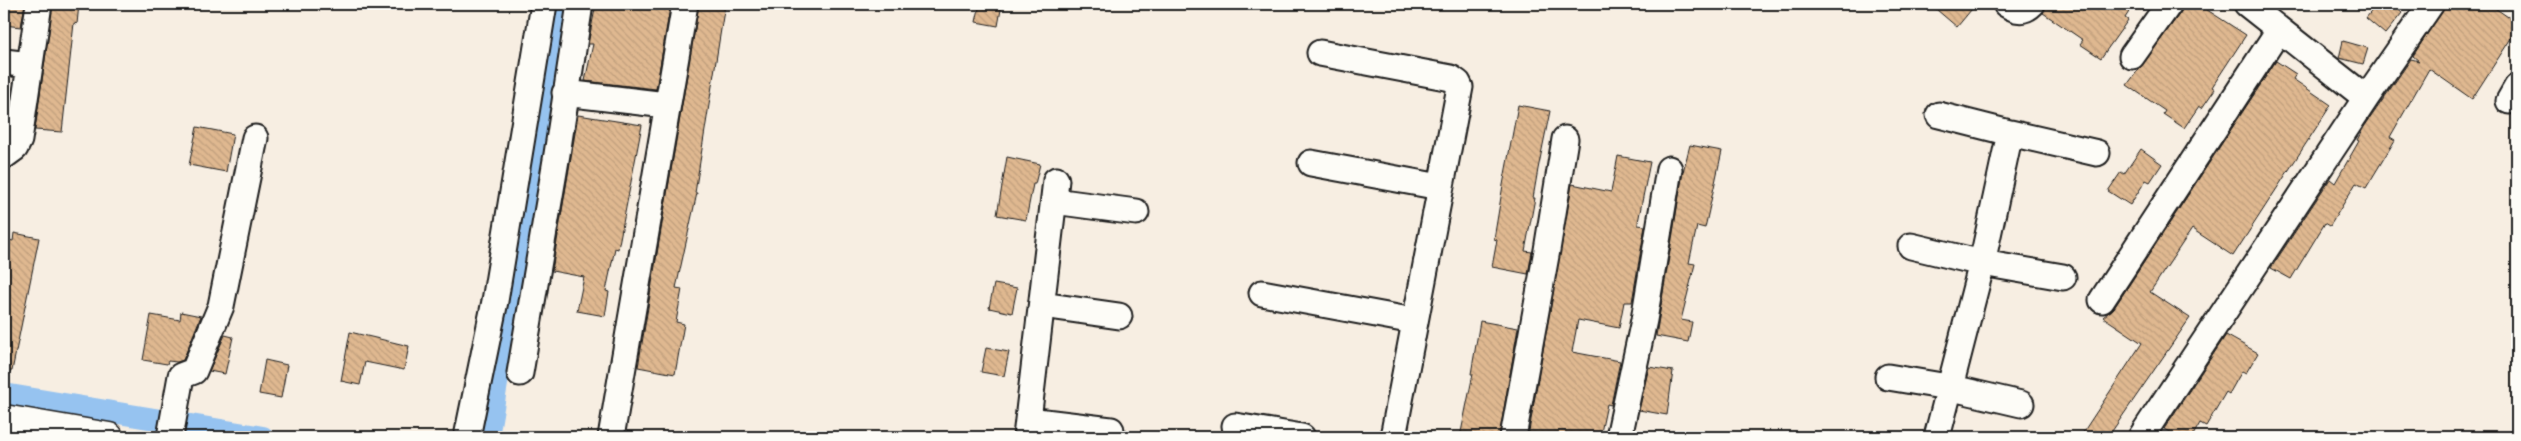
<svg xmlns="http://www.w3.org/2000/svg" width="2521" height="441" font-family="Mynerve,sans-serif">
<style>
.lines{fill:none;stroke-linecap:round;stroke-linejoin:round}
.canal{stroke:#96c3f0;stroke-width:22}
.building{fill:url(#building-back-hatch);stroke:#1c1c1c}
.minor-casing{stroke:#1c1c1c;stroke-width:29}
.tertiary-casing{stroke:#1c1c1c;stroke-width:31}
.minor{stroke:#fdfcf7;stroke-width:25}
.tertiary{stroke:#fdfcf7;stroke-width:28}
</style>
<defs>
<pattern id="building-back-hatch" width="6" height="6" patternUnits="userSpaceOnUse" patternTransform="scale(1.25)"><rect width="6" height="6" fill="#dfb890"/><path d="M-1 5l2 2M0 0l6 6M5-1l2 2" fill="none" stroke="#bf9e7c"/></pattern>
</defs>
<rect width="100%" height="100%" fill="#f7eee2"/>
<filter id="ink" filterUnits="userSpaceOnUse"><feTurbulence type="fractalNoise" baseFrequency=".02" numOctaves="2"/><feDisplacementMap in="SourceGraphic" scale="10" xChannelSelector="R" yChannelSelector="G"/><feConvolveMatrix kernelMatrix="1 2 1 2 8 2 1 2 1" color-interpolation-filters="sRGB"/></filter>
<g filter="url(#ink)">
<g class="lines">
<path class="canal" d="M4 394 263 437
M488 437 561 4"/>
</g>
<path class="building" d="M4 4H25L21 27 4 25Z
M53 4H79L77 24 74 23 62 132 35 130Z
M596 4H649L670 8 656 89 585 81 593 44H588Z
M699 4H725L695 193H697L676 288 682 289 676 322 684 324 675 374 638 367Z
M980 4H1002L998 26 976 22Z
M1930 4H1976L1957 27Z
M2046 4H2134L2125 18 2128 20 2101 58 2080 44 2083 40 2043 13Z
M2183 4H2198L2246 35 2212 87 2215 89 2202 108 2199 106 2184 128 2163 114 2165 111 2127 85 2181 12Z
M2377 4H2392L2402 13 2385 34 2366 18Z
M2446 4H2489L2517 23V29L2472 99 2429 69 2390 137 2395 140 2366 188 2356 183 2330 226 2325 223 2291 279 2271 268 2330 179 2335 183 2359 141 2357 140 2364 127 2411 59 2419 61 2413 56Z
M2343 41 2368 48 2363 64 2339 58Z
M2276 61 2296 74 2293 79 2331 105 2233 256 2192 229 2150 292 2190 318 2108 437H2080L2142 343 2103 317 2114 308Z
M1518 105 1550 111 1538 169 1533 198H1535L1525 251 1532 252 1528 274 1492 267 1497 240 1494 239 1503 185Z
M578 115 642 125 618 249 615 248 606 291 609 292 605 316 577 311 584 277 552 271Z
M197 127 233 134 226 172 189 165Z
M1690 145 1722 151 1705 228 1697 226 1689 263 1695 264 1681 320 1692 322 1688 342 1656 336 1683 172Z
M2141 149 2162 164 2150 182 2146 180 2130 205 2108 191 2121 172 2124 174Z
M1618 156 1650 162 1638 222V225L1645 226 1632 302H1624L1619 328 1578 320 1572 352 1620 361 1611 405 1607 404 1600 437H1528L1572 184 1611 192Z
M1007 157 1040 164 1035 184H1033L1026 220 997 215Z
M14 233 39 238 12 371H4V239L13 241Z
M994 284 1017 288 1012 313 989 308Z
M181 312 201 316 183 360 177 362 168 361 167 364 143 360 151 315 180 320Z
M1480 321 1518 328 1499 437H1460L1473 374H1471Z
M350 332 409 346 404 370 365 362 360 385 341 381Z
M225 335 233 337 225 374 209 371Z
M2226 335 2258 353 2246 373 2242 371 2229 394 2226 392 2206 426 2200 423 2192 437H2179L2164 429Z
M986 348 1009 352 1004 376 981 372Z
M265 360 287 365 281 398 259 394Z
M1649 367 1673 371 1667 415 1639 410Z"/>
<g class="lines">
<defs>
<path id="minor" d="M2006 4C2016 10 2023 13 2032 4
M2247 4 2366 98
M1320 53 1451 78 1458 83 1460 87 1393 437
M2132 56 2169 4
M4 62 30 65
M565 93 666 105
M2509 101 2517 87
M2010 133 2097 153
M4 156 15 148 19 140 39 4
M1311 163 1440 187
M1054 201 1136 212
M1911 246 1982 263 2063 277
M1262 293 1414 321
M2102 300 2279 30
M1042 305 1119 316
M520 373 557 154 580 4
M1888 377 1948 387 2021 404
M1028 420 1111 430
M1235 426 1302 437
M170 437 181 376 194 371 221 306 255 138
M467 437 495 301 544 4
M611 437 685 4
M1026 437 1056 180
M1513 437 1547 250 1565 139
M1619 437 1644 320 1669 169
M1937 437 1982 263 2010 133 1939 115
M2141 437 2366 98 2431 4"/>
<path id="tertiary" d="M4 419 109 437"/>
</defs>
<use href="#minor" class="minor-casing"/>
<use href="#tertiary" class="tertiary-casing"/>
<use href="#minor" class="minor"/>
<use href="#tertiary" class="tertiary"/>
</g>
</g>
<rect width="2521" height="441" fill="none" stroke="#fdfcf7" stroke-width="20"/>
<rect x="10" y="10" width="2501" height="421" fill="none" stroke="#1c1c1c" stroke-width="2" filter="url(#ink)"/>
</svg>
